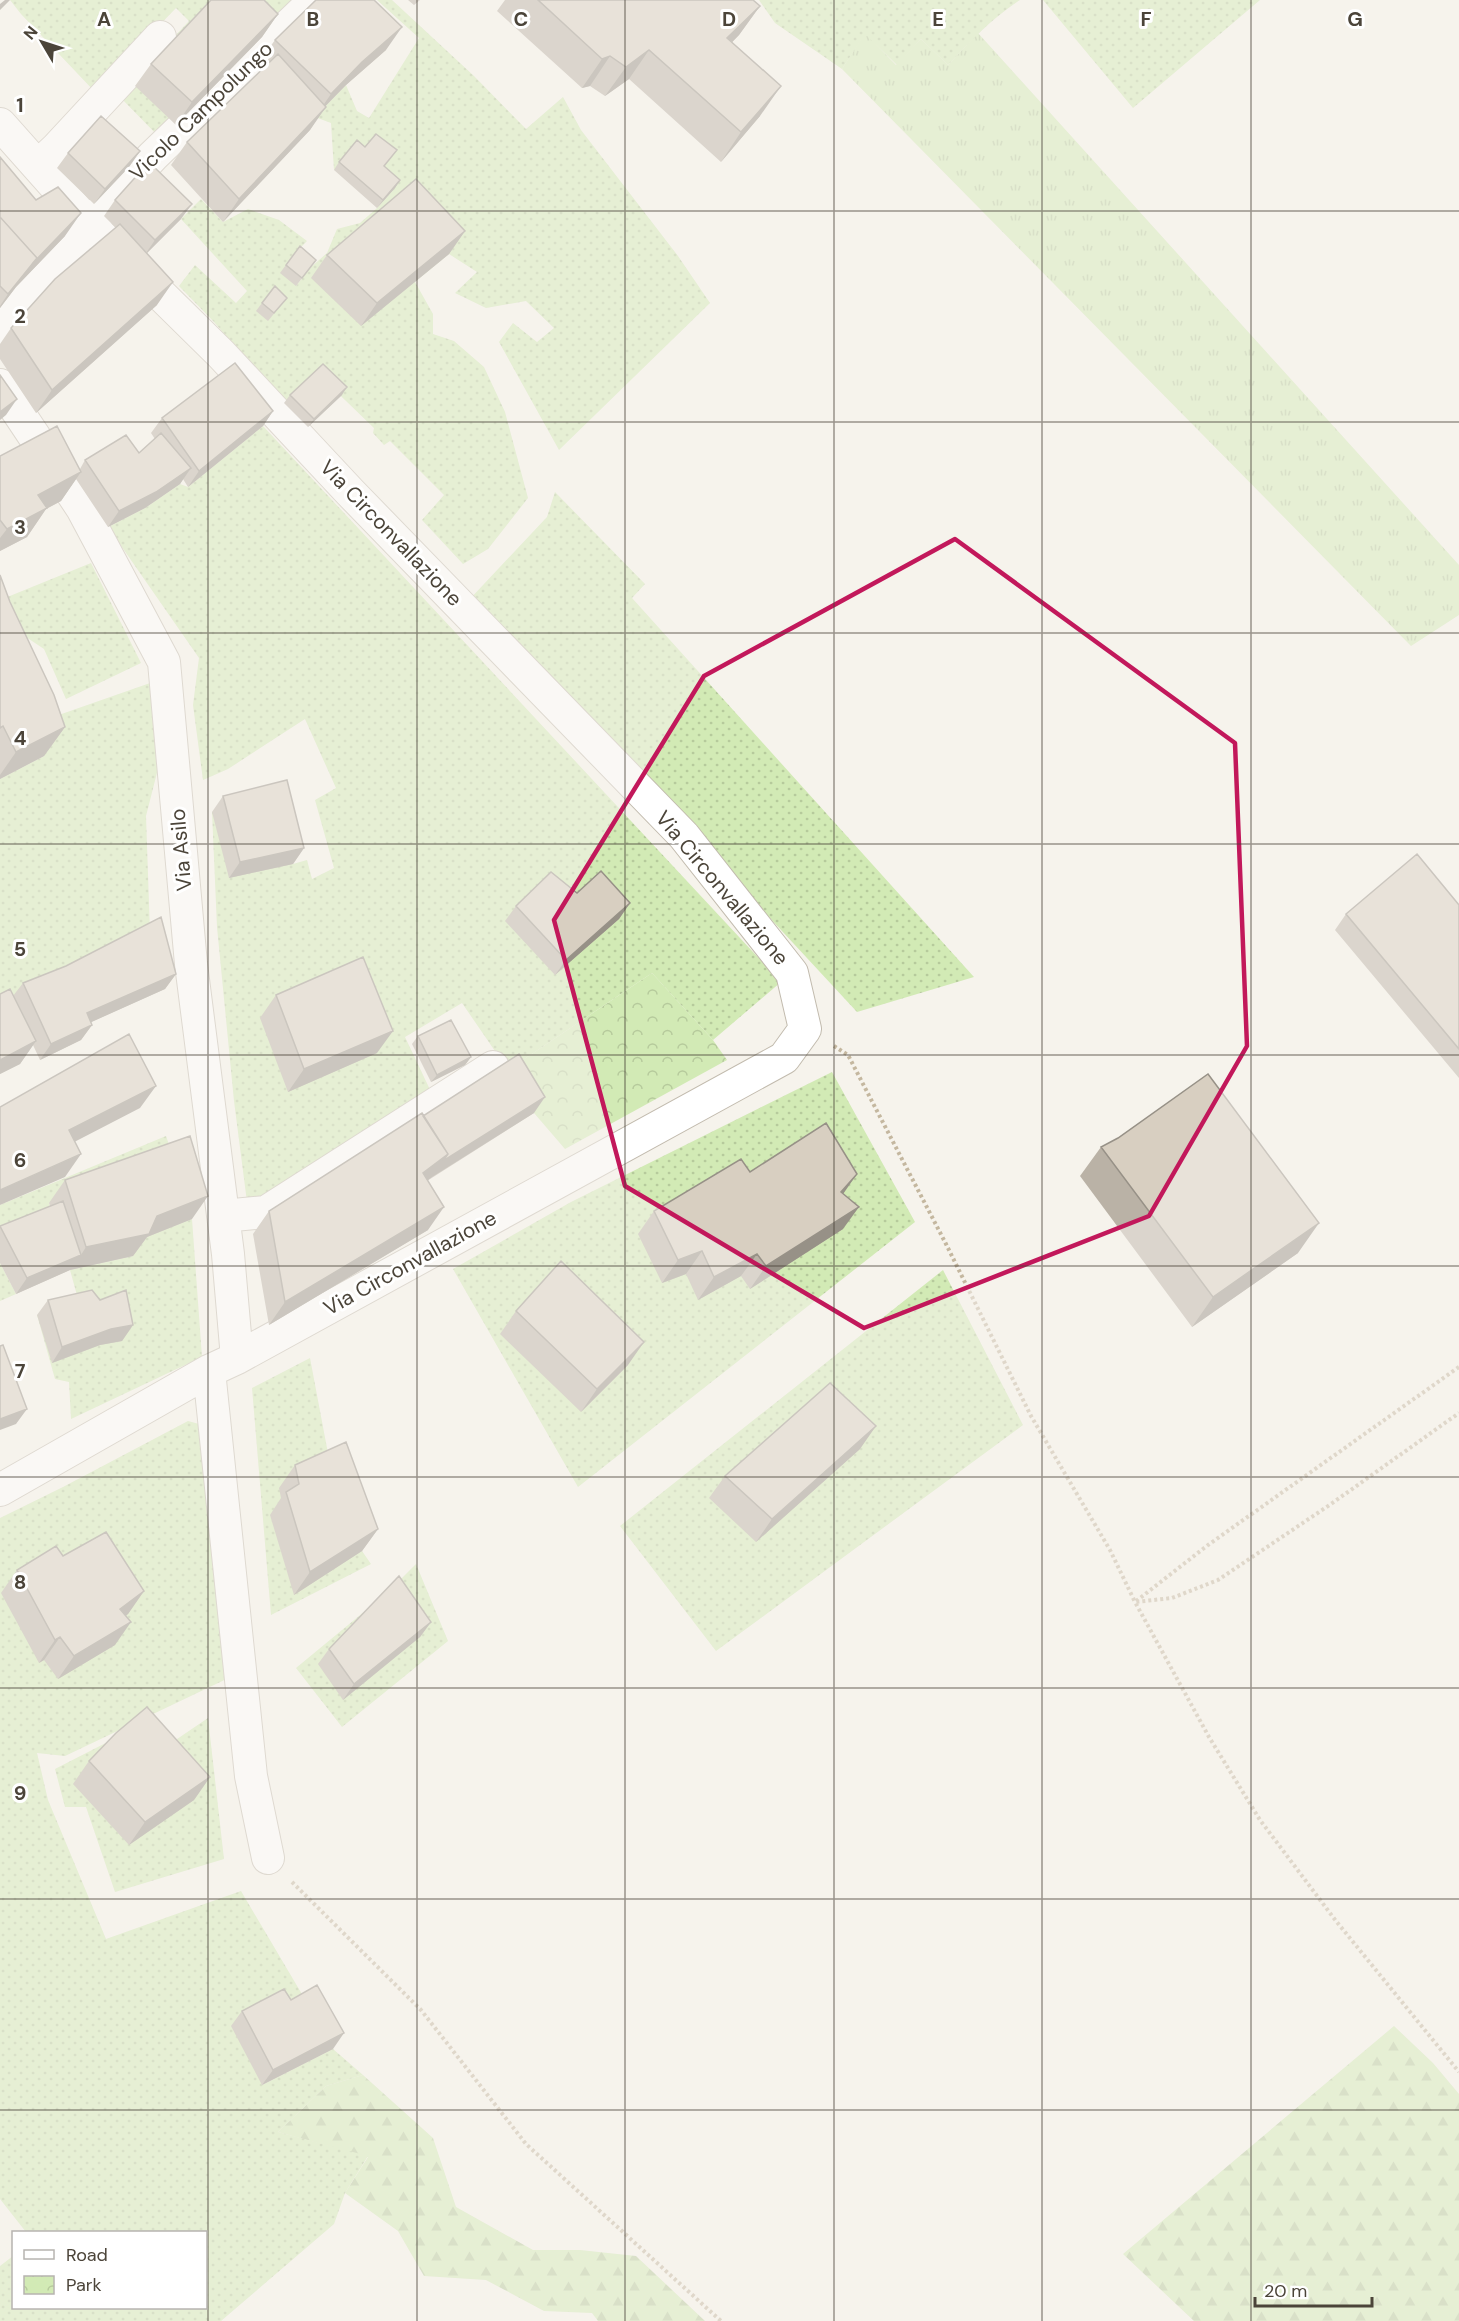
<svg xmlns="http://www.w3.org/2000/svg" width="1459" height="2321" font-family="'DM Sans',sans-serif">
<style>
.grass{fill:url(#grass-tufts)}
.forest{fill:url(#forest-firs)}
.park{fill:url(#park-crowns)}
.garden{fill:url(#garden-dots)}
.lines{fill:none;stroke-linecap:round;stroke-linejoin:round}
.street-casing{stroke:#c2bbae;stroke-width:34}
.path{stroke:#c4b79f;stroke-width:4;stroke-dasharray:3 3;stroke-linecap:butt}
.street{stroke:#fff;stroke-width:32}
.wall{fill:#bab2a6}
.shaded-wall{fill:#979187}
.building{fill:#d8cfc1;stroke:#979187;stroke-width:1.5}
.marked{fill:none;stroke:#c2185b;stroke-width:4.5;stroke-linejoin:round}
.grid{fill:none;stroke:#4b4439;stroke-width:1.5;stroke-opacity:0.55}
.labels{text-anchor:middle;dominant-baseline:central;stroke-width:6;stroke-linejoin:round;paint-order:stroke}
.street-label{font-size:21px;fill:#4b4439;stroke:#fff}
.grid-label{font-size:20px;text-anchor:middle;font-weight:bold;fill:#4b4439;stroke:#fff;stroke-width:6;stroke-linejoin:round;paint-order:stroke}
</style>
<defs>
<pattern id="grass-tufts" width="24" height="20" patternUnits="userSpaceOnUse" patternTransform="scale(1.5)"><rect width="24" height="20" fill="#d2eab5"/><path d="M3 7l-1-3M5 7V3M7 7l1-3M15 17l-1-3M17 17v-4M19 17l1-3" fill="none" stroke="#b6ca9c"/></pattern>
<pattern id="forest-firs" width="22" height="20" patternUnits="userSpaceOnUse" patternTransform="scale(1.5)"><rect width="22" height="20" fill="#d2eab5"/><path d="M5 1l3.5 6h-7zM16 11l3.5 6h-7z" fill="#b6ca9c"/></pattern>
<pattern id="park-crowns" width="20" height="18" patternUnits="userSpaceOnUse" patternTransform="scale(1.5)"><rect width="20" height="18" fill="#d2eab5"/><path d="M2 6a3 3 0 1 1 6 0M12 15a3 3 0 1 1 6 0" fill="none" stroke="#b6ca9c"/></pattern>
<pattern id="garden-dots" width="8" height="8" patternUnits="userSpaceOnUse" patternTransform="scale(1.5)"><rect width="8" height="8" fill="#d2eab5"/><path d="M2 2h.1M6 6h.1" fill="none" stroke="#b6ca9c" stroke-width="1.8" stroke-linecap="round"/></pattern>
</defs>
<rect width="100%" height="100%" fill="#f6f3ec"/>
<path class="grass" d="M865 33 896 65 921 39 948 65 978 33 1459 565V615L1411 646 842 69Z"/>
<path class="forest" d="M1394 2026 1433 2063 1459 2094V2321H1194L1123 2254Z
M363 2075 433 2138 456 2207 533 2250H580L636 2256 705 2321H598L592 2313 544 2311 486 2280 424 2276 398 2231 345 2193 368 2157 278 2132 326 2086Z"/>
<path class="park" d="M652 973 713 1040 727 1060 565 1149 534 1113 508 1070Z"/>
<path class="garden" d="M10 0H302L162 140 119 96 189 21 176 8 95 92 21 14Z
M377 0H392L474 76 526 129 563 97 581 130 678 256 710 303 559 450 499 342 513 323 537 342 554 328 526 301 486 308 455 293 477 272 449 254 415 282 433 314V334L454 341 484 367 505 412 528 498 488 549 463 564 422 520 444 495 390 441 384 445 373 433 374 428 317 373 284 403 214 322 179 286 195 265 236 303 247 291 181 219 201 199 223 222 248 209 279 220 307 241 294 254 296 286 310 268 327 253 337 229 360 223 376 209 394 189 360 155 334 170 331 123 315 117 346 85 357 111 369 118 419 38Z
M759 0H1020C992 18 971 41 948 65L921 39 897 65 865 34 842 69 775 23Z
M1043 0H1260L1133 108Z
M263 426 781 982 713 1040 652 973 508 1070 462 1003 405 1037 433 1096 309 1179 247 1202 234 1101 217 927 212 812 276 795 293 864 307 860 312 879 334 868 315 800 336 788 305 719 228 769 203 780 193 705 199 658 108 527 145 508 180 484 188 487Z
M555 492 645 584 632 598 974 977 857 1012 665 805 469 600 547 517Z
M91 563 141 663 66 699 44 649 17 631 0 600Z
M153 682 161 757 146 816 150 933 55 982 12 999 0 1007V779L44 756 33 724Z
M832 1072 915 1222 578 1487 453 1269 571 1202Z
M166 1136 174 1159 49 1203 52 1217 0 1237V1205Z
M192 1219 202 1357 71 1419 69 1382 55 1379 37 1315 80 1306 70 1270 133 1256 141 1239Z
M0 1263 16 1294 0 1301Z
M943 1270 1023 1425 716 1651 620 1526Z
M310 1358 330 1464 362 1551 371 1564 271 1615 252 1388Z
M188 1421 199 1424 237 1674 65 1756 37 1753 48 1800 106 1939 241 1891 306 2001 262 2085 333 2049 363 2075 326 2086 278 2132 368 2156 345 2193 334 2224 221 2321H0V2266L13 2256 14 2308H206V2232H26L0 2199V1518L63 1487Z
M416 1564 448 1641 342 1727 296 1668 388 1592Z
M208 1718 224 1859 115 1892 86 1807H65L55 1769 131 1730 155 1754Z"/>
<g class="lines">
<defs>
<path id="street" d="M0 124 89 224 221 354 350 492 684 836 792 973 805 1029 784 1058 237 1358 209 1371 0 1490
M39 165 57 148 160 37
M0 328 53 269 89 224 153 156 315 0
M0 385 82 508 164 662 191 964 228 1254 237 1358
M223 1216 266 1212 493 1067
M209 1371 251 1776 268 1858"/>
</defs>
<use href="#street" class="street-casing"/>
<path class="path" d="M834 1046 848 1055 946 1244 1031 1416 1110 1550 1135 1602 1172 1598 1218 1580 1331 1504 1459 1413
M1459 1367 1208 1545 1135 1602 1209 1737 1260 1820 1336 1921 1459 2072
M292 1882 421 2010 526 2144 721 2321"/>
<use href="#street" class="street"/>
</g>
<path class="wall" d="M408 0H420L414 5Z
M505 0H753L760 6 739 35 732 42 760 116 721 162 629 79 605 96 590 86 582 88 497 11Z
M278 14 262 37 176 125 135 86 151 64Z
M275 40 386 50 346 85 325 106 310 130 223 222 171 165 187 142 264 68 259 62Z
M365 147 397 150 384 166 400 180 395 188 377 208 334 170 339 162Z
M140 151 129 167 94 204 57 168 68 153Z
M0 157 65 236 16 287 0 308Z
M115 200 181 219 147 253 157 305 36 413 0 359V344L11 328 116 228 104 216Z
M465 231 449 254 361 326 311 278 327 255Z
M300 246 316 260 296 286 280 273Z
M262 303 281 305 268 321 256 311Z
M290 395H342L308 427 284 403Z
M273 411 263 426 188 487 183 479 180 484 145 508 108 527 76 479 61 501 46 509 27 537 0 551V456L80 469 85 460 139 453 155 439 151 433 162 418Z
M0 575 10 602 65 727 44 756 0 779Z
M223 796 304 848 293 864 229 878 212 812Z
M577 893 630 903 619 919 555 975 505 921 516 906Z
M1459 905V1078L1335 930 1346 914Z
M176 974 165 989 91 1022 92 1025 81 1040 40 1060 33 1045 20 1064 0 1074V994L13 996 23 983Z
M276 995 377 1053 288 1092 260 1018Z
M418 1036 471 1057 465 1065 431 1082 412 1044Z
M534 1113 427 1181 428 1230 269 1325 253 1234 269 1211 423 1116Z
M1101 1147 1298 1253 1192 1327 1080 1176Z
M750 1172 843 1194V1229L750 1289 741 1276 698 1300 686 1274 662 1283 638 1234 654 1211Z
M65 1180 192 1219 147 1237 133 1256 70 1270 16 1294 0 1263V1226L50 1206 49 1203Z
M48 1300H100L133 1325 122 1341 100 1345 52 1363 37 1315Z
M516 1311 628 1365 581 1412 500 1334Z
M860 1449 756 1542 709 1498 725 1476Z
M295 1465 378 1529 362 1551 294 1595 270 1515 281 1498 279 1488Z
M63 1556 144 1591 128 1614 125 1616 115 1645 58 1679 44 1660 39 1663 1 1593 17 1570Z
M431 1622 420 1637 343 1700 318 1664 329 1649Z
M89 1761 210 1777 194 1800 129 1845 73 1784Z
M291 2000 333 2049 262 2085 231 2026 242 2011Z"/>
<path class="shaded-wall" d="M5 0H10L0 10V4Z
M760 6 739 35 707 68 727 38Z
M278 14 262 37 176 125 192 102Z
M402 27 386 50 346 85 315 117 331 94 362 62Z
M649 50 629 79 605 96 626 67Z
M610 56 590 86 582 88 602 59Z
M781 86 760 116 721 162 741 132Z
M326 107 310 130 223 222 239 199Z
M140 151 129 167 94 204 105 189Z
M400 180 395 188 377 208 383 200Z
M192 204 181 219 144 256 155 240Z
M81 213 65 236 16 287 0 308V306L8 294 37 258Z
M465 231 449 254 361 326 377 303Z
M173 282 157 305 36 413 52 390Z
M347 387 342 395 308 427 314 419Z
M17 399 6 415 0 420V412Z
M273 411 263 426 188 487 199 471Z
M191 468 180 484 145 508 108 527 119 511Z
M81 472 61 501 46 509 27 537 0 551V538L7 529 38 495Z
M65 727 44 756 0 779V775L16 752Z
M304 848 293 864 229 878 240 862Z
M630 903 619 919 555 975 566 960Z
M176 974 165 989 76 1029 87 1013Z
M92 1025 81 1040 40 1060 51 1044Z
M393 1031 377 1053 288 1092 304 1069Z
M36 1041 20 1064 0 1074V1060Z
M471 1057 465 1065 431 1082 437 1075Z
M156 1086 140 1108 53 1153 69 1130Z
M545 1097 534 1113 432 1177 407 1196 423 1173 448 1154Z
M81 1154 65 1177 0 1205V1190Z
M857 1174 841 1197V1192Z
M208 1196 192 1219 147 1237 133 1256 70 1270 16 1294 27 1278 81 1255 86 1247 157 1216Z
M444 1207 428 1230 269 1325 285 1302Z
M859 1207 843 1229 750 1289 766 1266Z
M1319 1223 1298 1253 1192 1327 1213 1297Z
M702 1251 686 1274 662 1283 678 1260Z
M757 1254 741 1276 698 1300 714 1277Z
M133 1325 122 1341 100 1345 52 1363 62 1347 111 1329Z
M644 1342 628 1365 581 1412 597 1389Z
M27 1409 16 1424 0 1430V1419Z
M876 1426 860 1449 756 1542 772 1519Z
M378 1529 362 1551 294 1595 310 1572Z
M144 1591 128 1614 104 1632 120 1609Z
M131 1622 115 1645 58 1679 74 1656Z
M431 1622 420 1637 343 1700 354 1684Z
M60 1637 44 1660 39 1663 55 1640Z
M210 1777 194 1800 129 1845 145 1822Z
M344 2033 333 2049 262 2085 273 2070Z"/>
<path class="building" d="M211 0H264L278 14 192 102 151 64Z
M316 0H374L402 27 362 62 331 94 275 40Z
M538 0H753L760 6 727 38 781 86 741 132 649 50 626 67 610 56 602 59Z
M278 54 326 107 239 199 187 142Z
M101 116 140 151 105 189 68 153Z
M376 134 397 150 384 166 400 180 383 200 339 162 357 140 365 147Z
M0 157 36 200 58 187 81 213 32 264 37 258 0 217Z
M149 162 192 204 155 240 115 200Z
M416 179 465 231 377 303 327 255Z
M0 217 37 258 8 294 0 286Z
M120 224 173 282 52 390 11 328 55 279Z
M300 246 316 260 302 278 286 265Z
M275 286 287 298 274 313 262 303Z
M235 363 273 411 199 471 162 418Z
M323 364 347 387 314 419 290 395Z
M0 375 17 399 0 412Z
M57 426 81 472 38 495 47 508 7 529 0 520V456Z
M161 433 191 468 156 492 119 511 85 460 126 435 139 453Z
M0 575 10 602 54 695 65 727 16 752 3 726 0 728Z
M287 780 304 848 240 862 223 796Z
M1417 854 1459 905V1049L1346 914Z
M601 871 630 903 566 960 516 906 551 872 577 893Z
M161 917 176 974 87 1013 92 1025 51 1044 23 983 66 966Z
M363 957 393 1031 304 1069 276 995Z
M10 989 36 1041 0 1060V994Z
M451 1020 471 1057 437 1075 418 1036Z
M129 1034 156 1086 69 1130 81 1154 0 1190V1107Z
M519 1054 545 1097 443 1161 448 1154 423 1116Z
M1208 1074 1319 1223 1213 1297 1101 1147 1118 1138Z
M422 1113 448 1154 423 1173 444 1207 285 1302 269 1211Z
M826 1123 857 1174 841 1192 859 1207 766 1266 757 1254 714 1277 702 1251 678 1260 654 1211 741 1159 750 1172Z
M190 1136 208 1196 157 1216 149 1234 86 1247 65 1180Z
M63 1201 81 1255 27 1278 0 1226Z
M561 1261 644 1342 597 1389 516 1311Z
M92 1290 100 1300 126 1290 133 1325 111 1329 62 1347 48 1300Z
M3 1345 27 1409 0 1419V1346Z
M830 1383 876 1426 772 1519 725 1476Z
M346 1442 378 1529 310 1572 286 1492 299 1484 295 1465Z
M106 1532 144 1591 120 1609 131 1622 74 1656 60 1637 55 1640 17 1570 56 1546 63 1556Z
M399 1576 431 1622 354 1684 329 1649Z
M147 1707 210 1777 145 1822 89 1761 116 1733Z
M317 1985 344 2033 273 2070 242 2011 284 1989 291 2000Z"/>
<path d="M0 0H1459V2321H0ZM955 539 1235 743 1247 1046 1149 1216 864 1328 625 1186 554 920 704 676Z" fill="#f6f3ec" fill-opacity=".55" fill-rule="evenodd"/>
<path class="marked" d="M955 539 1235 743 1247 1046 1149 1216 864 1328 625 1186 554 920 704 676Z"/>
<path class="grid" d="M208 0V2321M417 0V2321M625 0V2321M834 0V2321M1042 0V2321M1251 0V2321M0 211H1459M0 422H1459M0 633H1459M0 844H1459M0 1055H1459M0 1266H1459M0 1477H1459M0 1688H1459M0 1899H1459M0 2110H1459"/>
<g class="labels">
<g class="street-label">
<text transform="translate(201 111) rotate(-44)">Vicolo Campolungo</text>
<text transform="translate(391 533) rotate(46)">Via Circonvallazione</text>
<text transform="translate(181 850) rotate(-95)">Via Asilo</text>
<text transform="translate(722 888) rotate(50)">Via Circonvallazione</text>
<text transform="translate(410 1263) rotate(-29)">Via Circonvallazione</text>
</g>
</g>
<g class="grid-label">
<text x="104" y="26">A</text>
<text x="313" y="26">B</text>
<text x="521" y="26">C</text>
<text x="729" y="26">D</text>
<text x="938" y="26">E</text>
<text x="1146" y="26">F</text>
<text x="1355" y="26">G</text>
<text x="20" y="112">1</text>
<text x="20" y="323">2</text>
<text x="20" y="534">3</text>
<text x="20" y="745">4</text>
<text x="20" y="956">5</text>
<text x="20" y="1167">6</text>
<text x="20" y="1378">7</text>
<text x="20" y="1589">8</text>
<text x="20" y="1800">9</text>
</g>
<rect x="12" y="2231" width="195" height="78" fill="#ffffff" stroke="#b7b4b0" stroke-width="1.5"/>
<rect x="24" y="2250" width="30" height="9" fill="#ffffff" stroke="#b7b4b0" stroke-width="1.5"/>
<text x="66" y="2261" font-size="18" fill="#4b4439">Road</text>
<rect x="24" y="2276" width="30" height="18" fill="url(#park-crowns)" stroke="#b7b4b0" stroke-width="1.5"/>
<text x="66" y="2291" font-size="18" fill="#4b4439">Park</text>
<g transform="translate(42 42) rotate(309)" stroke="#ffffff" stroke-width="4.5" paint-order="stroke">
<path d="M0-4.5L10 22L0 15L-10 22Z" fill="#4b4439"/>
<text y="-9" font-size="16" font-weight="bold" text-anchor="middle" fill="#4b4439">N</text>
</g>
<path d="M1255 2297v9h117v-9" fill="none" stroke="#4b4439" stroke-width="3"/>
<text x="1264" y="2297" font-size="18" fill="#4b4439" stroke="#ffffff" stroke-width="4.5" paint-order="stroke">20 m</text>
</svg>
